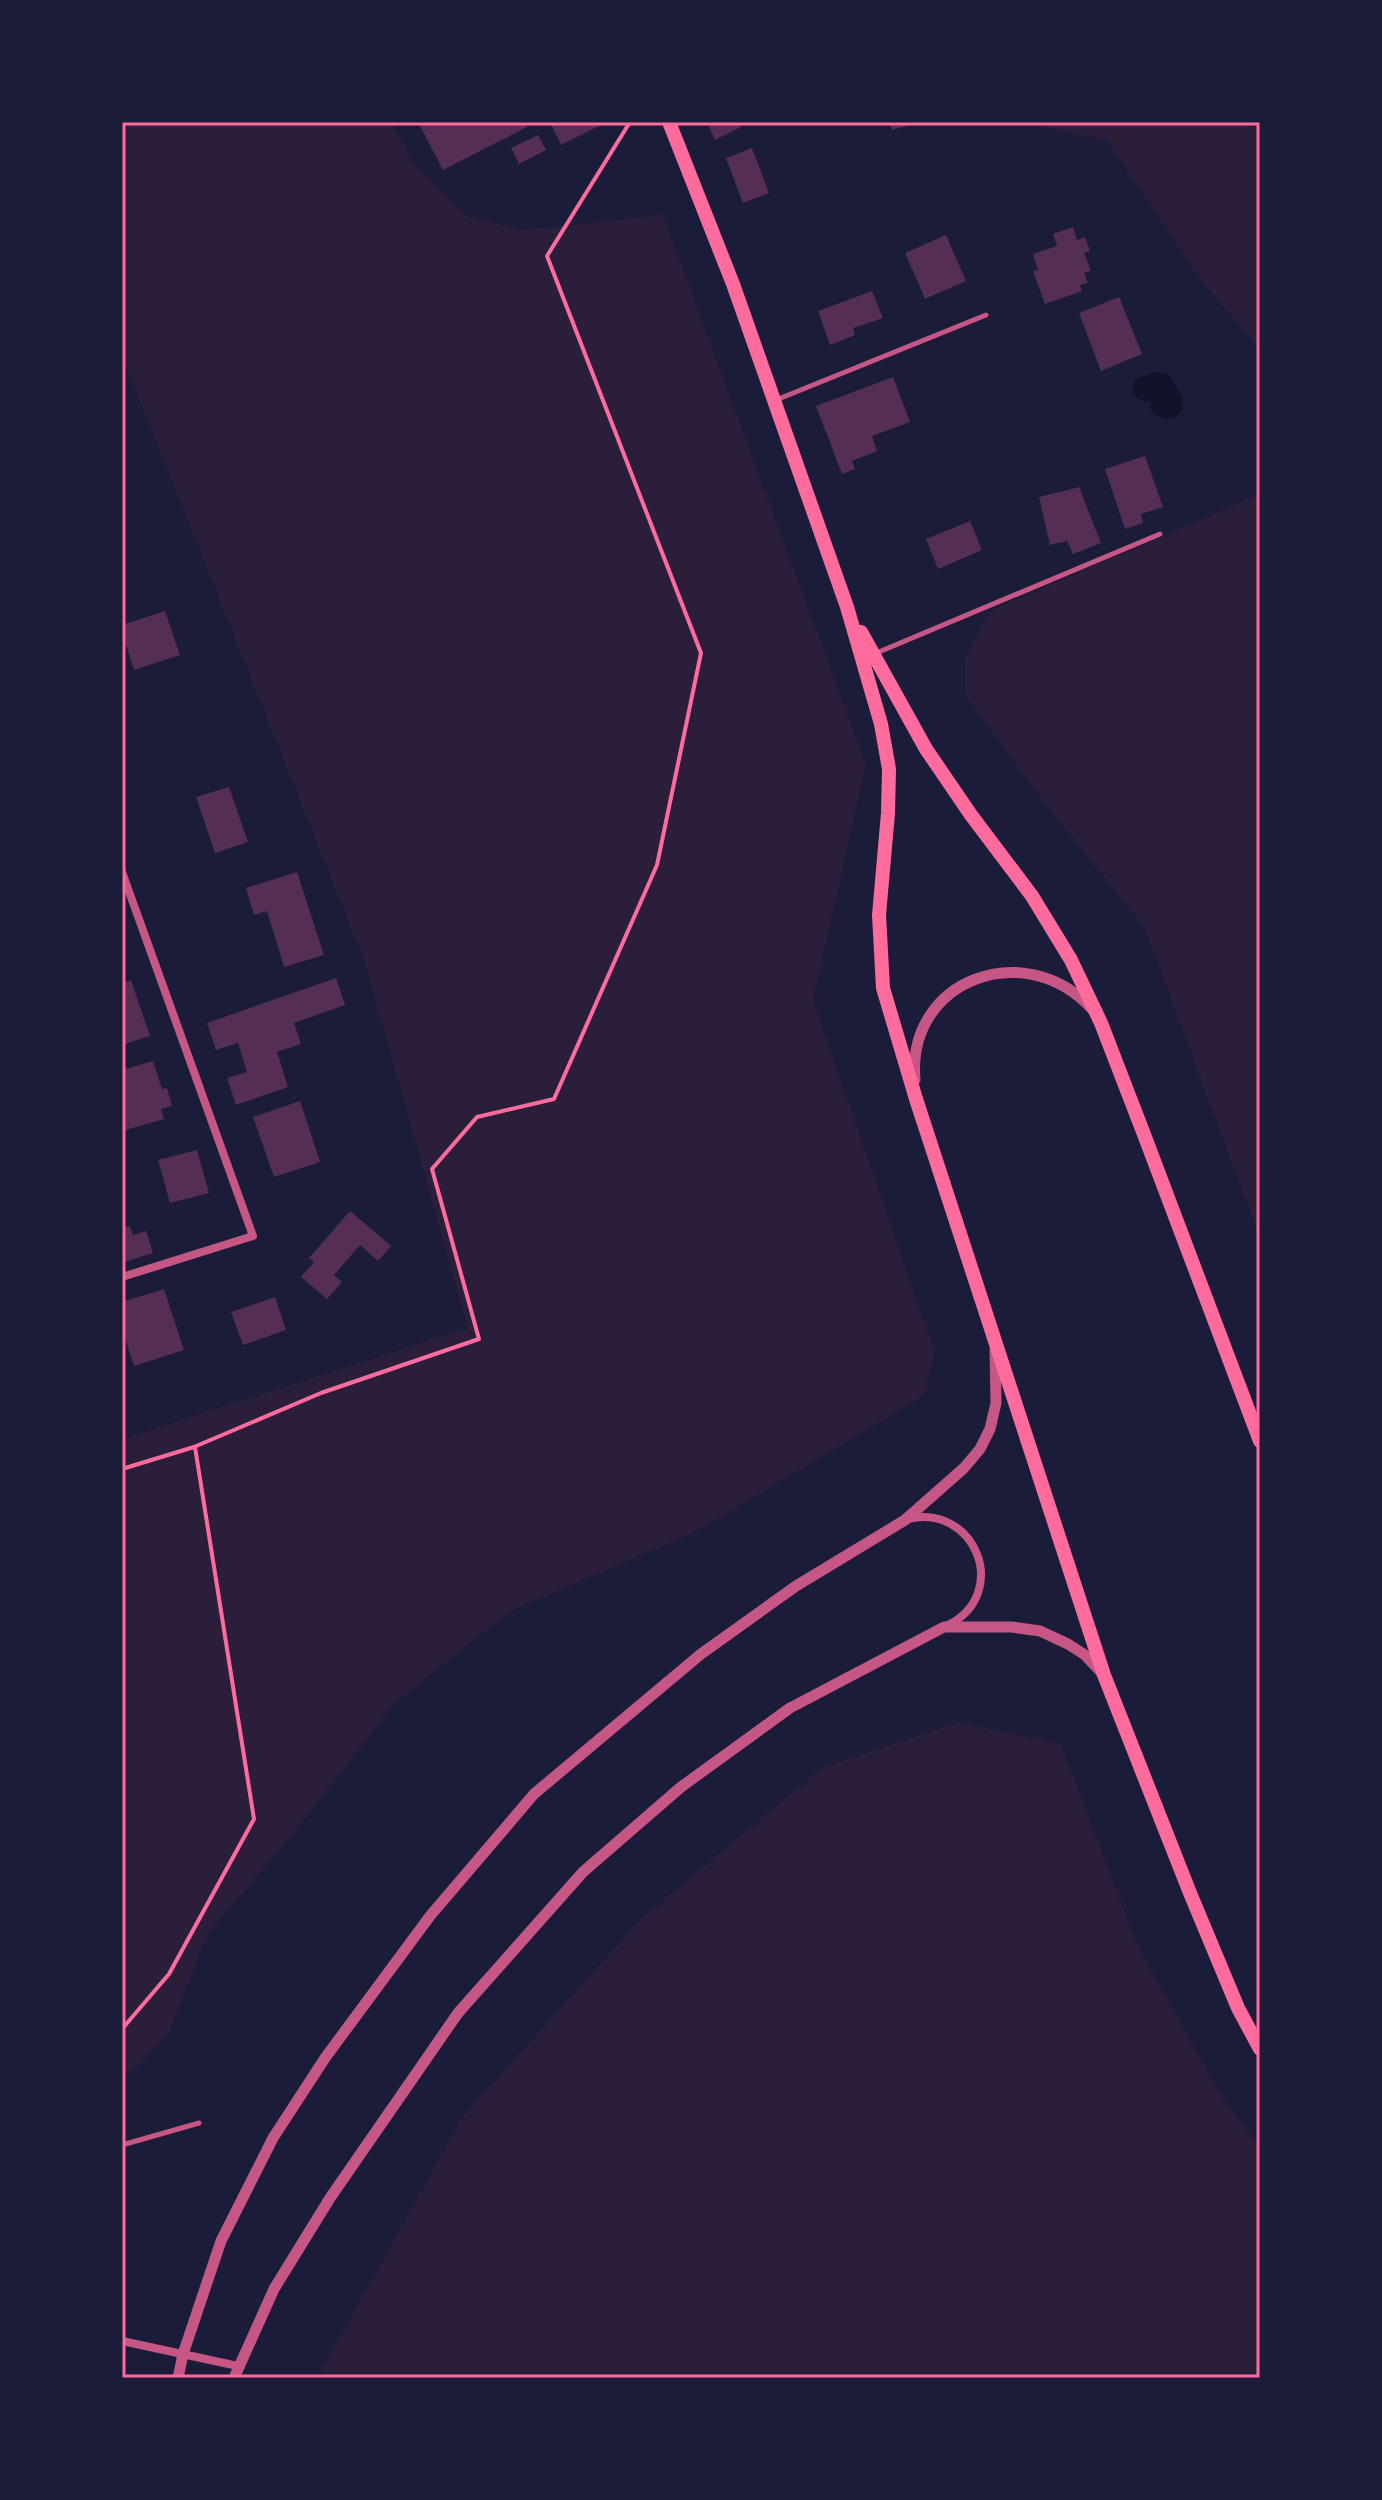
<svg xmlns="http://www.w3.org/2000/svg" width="1382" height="2500" font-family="'Libre Baskerville',serif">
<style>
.green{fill:#2a1e3b}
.water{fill:#12122b}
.building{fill:#542f53}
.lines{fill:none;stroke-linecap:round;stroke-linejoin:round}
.path{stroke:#ff6b9d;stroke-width:4}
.service{stroke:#c65784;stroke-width:5}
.minor{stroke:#c65784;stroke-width:8}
.tertiary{stroke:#c65784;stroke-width:11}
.primary{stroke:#ff6b9d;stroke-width:14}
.neatline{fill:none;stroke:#ff6b9d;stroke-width:3}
</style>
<rect width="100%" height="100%" fill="#1b1b3a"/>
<path class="green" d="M122 122H391L414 164 465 216 523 230 663 215 866 765 813 1000 935 1353 923 1396 695 1532 509 1612 394 1704 292 1835 207 1935 169 2032 136 2068 122 2075V1439L468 1328 364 960 122 357Z
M1017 122H1260V350L1200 279 1107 140Z
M1260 494V1239L1145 928 1049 809 965 695V660L990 611Z
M958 1722 1061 1744 1138 1947 1220 2094 1260 2147V2378H317L463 2116 641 1919 823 1767Z"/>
<path class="water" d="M1156 371 1170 376 1181 395 1183 410 1173 419 1163 418 1152 413 1150 401 1145 402 1137 398 1132 389 1135 380Z"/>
<path class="building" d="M418 122H524L527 127 443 170Z
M554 122H607L561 145 551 124Z
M707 122H739L741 127 715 140Z
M889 122H916L917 123 892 130Z
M538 135 546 150 519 164 511 148Z
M752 148 769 193 743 203 726 158Z
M1073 227 1077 240 1085 237 1090 251 1084 253 1091 271 1084 273 1088 283 1080 285 1082 291 1045 304 1033 271 1038 270 1033 254 1057 246 1053 234Z
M946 235 966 281 925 299 905 253Z
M872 291 883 318 853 328 855 335 830 345 818 311Z
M1119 297 1142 354 1101 371 1079 313Z
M893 377 910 422 872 436 877 451 852 461 855 469 842 474 816 406Z
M1145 456 1163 507 1141 514 1143 523 1125 529 1105 469Z
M1079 487 1101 543 1073 554 1067 541 1050 545 1039 497Z
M970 521 982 550 938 569 926 539Z
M165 611 180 655 134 670 122 632V625Z
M229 787 248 842 215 853 196 797Z
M297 872 324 955 284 967 267 911 254 915 246 888Z
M336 978 345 1005 294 1023 301 1044 277 1052 288 1087 236 1105 227 1078 247 1072 238 1043 216 1050 207 1023Z
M131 980 150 1036 122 1045V983Z
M153 1061 162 1089 167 1088 172 1106 161 1109 164 1119 122 1131V1070Z
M300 1101 320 1162 274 1177 253 1117Z
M197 1150 209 1193 170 1203 158 1160Z
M350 1211 391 1246 378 1261 360 1245 334 1275 342 1282 327 1299 301 1277 314 1262 309 1258Z
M130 1226 133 1235 146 1231 153 1253 124 1262 122 1228Z
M164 1289 184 1350 134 1366 122 1329V1302Z
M275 1297 286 1330 243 1345 231 1312Z"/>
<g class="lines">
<path class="path" d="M122 1469 194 1447 321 1393 479 1339 432 1169 477 1117 554 1099 657 865 701 653 547 256 630 122
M122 2029 169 1974 254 1819 195 1447"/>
<path class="service" d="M776 400 986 315
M874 654 1160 534
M122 2145 199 2123"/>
<path class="minor" d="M122 872 253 1236 122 1277
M908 1519C976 1503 1011 1594 948 1625
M122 2341 238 2366"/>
<path class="tertiary" d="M915 1080C906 979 1026 936 1092 1009
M178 2378 183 2354 221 2241 273 2138 325 2058 430 1916 534 1794 701 1654 796 1586 905 1520 964 1468 980 1449 990 1429 996 1403 995 1350
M234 2378 274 2289 330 2198 458 2013 583 1872 681 1787 790 1708 944 1627H1012L1040 1631 1068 1644 1085 1655 1101 1672"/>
<path class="primary" d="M669 122 733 284 847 607 881 724 889 769 888 813 879 915 883 988 916 1099 1104 1675 1190 1893 1238 2008 1260 2049
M861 632 926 749 971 815 1032 896 1071 960 1101 1023 1145 1137 1260 1441"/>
</g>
<rect width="1382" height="2500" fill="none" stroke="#1b1b3a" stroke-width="248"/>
<rect x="124" y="124" width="1134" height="2252" class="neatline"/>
</svg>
